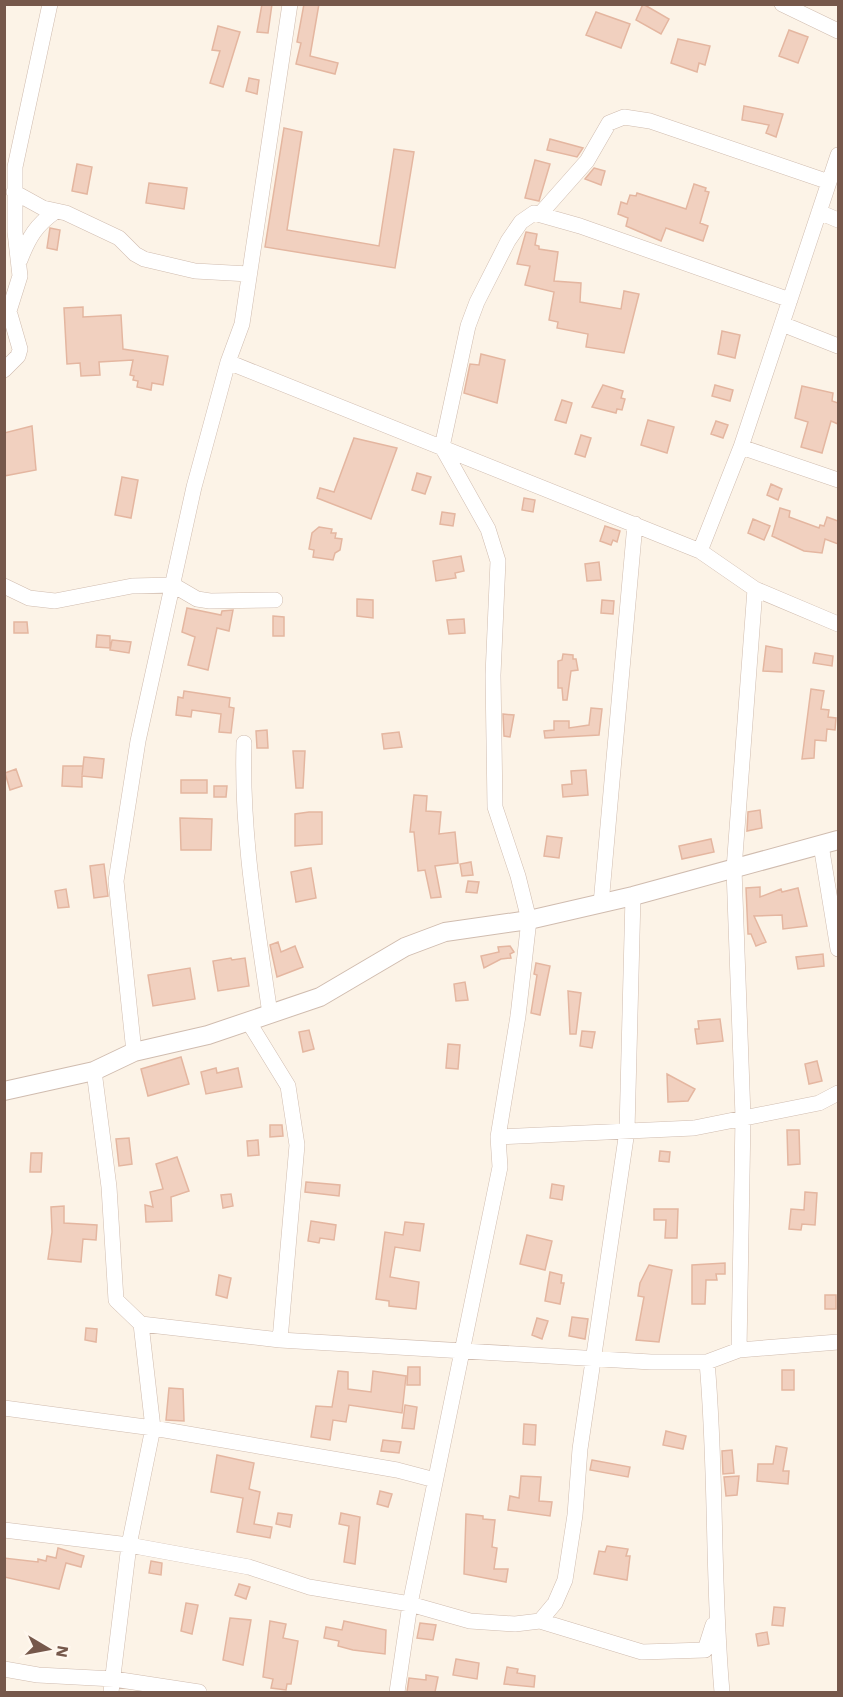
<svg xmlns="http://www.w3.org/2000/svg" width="843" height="1697" font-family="'Work Sans',sans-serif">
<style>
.building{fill:#f1d0bf;stroke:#e4b6a0;stroke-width:1.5}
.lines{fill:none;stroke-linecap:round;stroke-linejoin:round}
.minor-casing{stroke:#d0bcaf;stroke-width:16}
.tertiary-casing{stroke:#d0bcaf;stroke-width:20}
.minor{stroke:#fff;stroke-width:15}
.tertiary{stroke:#fff;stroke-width:18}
</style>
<rect width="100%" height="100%" fill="#fcf3e7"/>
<path class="building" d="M262 4H272L268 33 257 32Z
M304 4H319L310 56 338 63 335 74 296 64 301 43 297 42Z
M643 4 669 19 661 34 636 20Z
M596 12 630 24 621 48 586 35Z
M218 26 240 32 223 87 210 83 220 51 212 50Z
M789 30 808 37 798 63 779 56Z
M678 39 710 46 705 65 699 63 697 72 671 63Z
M249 78 259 80 257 94 246 91Z
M744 106 783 114 776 137 766 133 769 125 742 120Z
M284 128 302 132 287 230 379 246 394 149 414 152 395 268 265 247Z
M550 139 583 148 577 157 547 150Z
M535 160 550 164 539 201 525 198Z
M77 164 92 167 87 194 72 191Z
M594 168 605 171 601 185 585 179Z
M149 183 187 188 184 209 146 203Z
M694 184 706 188 705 191 709 192 700 223 708 226 703 241 666 228 661 241 626 226 628 218 618 214 621 202 627 204 630 195 636 196 637 193 686 209Z
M50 228 60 230 57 250 47 248Z
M526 232 537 234 535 245 539 246V249L558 252 554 281 581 283 580 302 621 309 624 291 639 294 624 353 586 347 588 334 557 328 558 322 549 320 554 292 525 285 530 266 517 264Z
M83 307V317L121 315 123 349 168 356 163 385 152 383 151 390 137 387 138 381 133 380 134 376 130 375 133 360 99 362 100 375 81 376 80 363 67 364 64 308Z
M722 331 740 335 735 358 718 354Z
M481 354 505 360 497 403 464 393 470 364 479 365Z
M603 385 623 391 621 398 625 399 622 410 617 409 616 413 592 407Z
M715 385 733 390 730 401 712 396Z
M802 386 833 393 832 401 838 403V424L831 421 822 453 801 447 808 422 795 418Z
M562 400 572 403 566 423 555 420Z
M648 420 674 427 667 453 641 445Z
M716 421 728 425 723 438 711 434Z
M32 426 36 470 4 476V433Z
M581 435 591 438 585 457 575 454Z
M354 438 397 448 371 519 317 498 320 488 334 492Z
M417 473 431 477 425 494 412 490Z
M122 477 138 480 131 518 115 515Z
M771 484 782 489 778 500 767 495Z
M524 498 535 500 533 512 522 510Z
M780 508 790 511 789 517 819 528 820 525 824 526 827 517 838 521V544L825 539 822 553 804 551 772 536Z
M442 512 455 514 453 526 440 524Z
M753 519 770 526 764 540 748 533Z
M605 526 620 531 617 542 613 540 611 545 600 541Z
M319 527 332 529 331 533H336L335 538 342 539 340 550 335 553 333 560 313 557 314 550 309 549 312 533Z
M461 556 464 571 455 573 456 578 436 581 433 561Z
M599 562 601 580 587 581 585 564Z
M357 599 373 600V618L357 616Z
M602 600 614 601 613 614 601 613Z
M187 608 221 615 222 611 233 610 229 631 217 628 208 670 188 665 195 637 182 632Z
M273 616 284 617V636H273Z
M464 619 465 633 449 634 447 620Z
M14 622H27L28 633H14Z
M97 635 110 636V648L96 647Z
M112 640 131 642 129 653 110 650Z
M766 646 782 649V672L763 671Z
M815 653 833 656 832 666 813 663Z
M563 654 573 655V659H576L578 670 571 671 567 700H563L562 688H558V661L562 660Z
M811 689 824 691 821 709 829 710 828 717 836 718 835 730 827 729 826 741 815 740 814 758 802 759Z
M184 691 230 698 229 707 234 708 231 733 219 732 221 714 192 710 191 717 176 715 178 697 183 698Z
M591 708 602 709 599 735 545 738 544 731 554 730V721H569V728L589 725Z
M503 714 514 715 510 737 504 736Z
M267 730 268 748H257L256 731Z
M399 732 402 747 384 749 382 734Z
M293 751H305L303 788H296Z
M84 757 104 759 102 778 82 776V787L62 786 63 766H83L82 775Z
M16 769 22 786 10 790 5 773Z
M586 770 588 795 563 797 562 785 572 784 571 771Z
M181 780H207V793H181Z
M214 786H227L226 797H214Z
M414 795 427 796 426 811 441 812 439 834 455 832 458 863 435 866 441 897 431 898 425 870 418 871 414 832H410Z
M760 810 762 828 747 831 748 812Z
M309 812H322V844L295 846V814Z
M180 818 212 819 211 850H181Z
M547 836 562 838 559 858 544 856Z
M711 839 714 852 682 859 679 846Z
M471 862 473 875 462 876 460 864Z
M104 864 108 896 94 898 90 866Z
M311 868 316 898 296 902 291 872Z
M468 881 479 882 477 893 466 892Z
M760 887V897L781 889 782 892 798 888 807 926 783 929 782 915 754 916 766 942 756 946 751 934H748L746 888Z
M66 889 69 907 58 908 55 891Z
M278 942 281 952 295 946 303 967 277 977 270 945Z
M510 946 514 952 510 954 511 958 501 959 484 968 481 956 499 952 498 947Z
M823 954 824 966 798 969 796 957Z
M231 958 232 960 245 958 249 986 218 991 213 961Z
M536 963 550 966 540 1015 531 1013 537 975 534 974Z
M190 968 195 999 153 1006 148 975Z
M465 982 468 1000 456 1001 454 984Z
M568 991 581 993 576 1034H570Z
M720 1019 723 1041 697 1044 695 1029H699L698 1021Z
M309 1030 314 1049 303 1052 299 1032Z
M582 1031 595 1032 592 1048 580 1046Z
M448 1044 460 1045 458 1069 446 1068Z
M181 1057 189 1084 148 1096 141 1069Z
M817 1061 822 1081 809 1084 805 1064Z
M216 1068 217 1073 238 1068 242 1087 206 1094 201 1072Z
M667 1074 695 1089 688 1101 668 1102Z
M270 1125H282L283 1136 270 1137Z
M787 1130H799L800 1164 788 1165Z
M129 1138 132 1164 119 1166 116 1139Z
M258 1140 259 1155 248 1156 247 1141Z
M660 1151 670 1152 669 1162 659 1161Z
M31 1153H42L41 1172H30Z
M177 1157 189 1191 171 1197 172 1221 146 1222 145 1205 153 1207 150 1192 163 1189 156 1164Z
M306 1182 340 1185 339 1196 305 1192Z
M552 1184 564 1186 562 1200 550 1198Z
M805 1192 817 1193 815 1225 802 1224 801 1230 789 1229 791 1209 804 1210Z
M231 1194 233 1206 223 1208 221 1195Z
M64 1206V1223L97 1225 96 1240 83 1239 81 1262 48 1259 52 1232 51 1207Z
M654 1209H678L677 1238H665L666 1220H654Z
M311 1221 336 1225 334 1240 320 1238 319 1243 308 1241Z
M405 1222 424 1224 420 1251 395 1247 390 1277 419 1282 416 1309 389 1306V1301L376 1299 385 1232 403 1235Z
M527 1235 552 1241 545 1270 520 1264Z
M725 1263V1274H716L717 1280H706L705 1304H692V1265Z
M649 1265 672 1270 659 1342 636 1340 644 1297 638 1296 640 1283Z
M550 1272 562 1275 561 1283H564L560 1304 545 1301Z
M219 1275 231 1278 227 1298 216 1295Z
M825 1295H836V1309H825Z
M572 1317 588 1319 585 1339 569 1336Z
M537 1318 548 1321 542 1339 532 1335Z
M86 1328 97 1329 96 1342 85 1340Z
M408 1367H420V1385H407Z
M782 1370H794V1390H782Z
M338 1371 348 1372V1389L371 1392 373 1371 406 1376 402 1413 349 1405 346 1422 333 1420 330 1440 311 1437 316 1406 332 1407Z
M169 1388 183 1389 184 1421 166 1420Z
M405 1405 417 1407 414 1429 402 1428Z
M524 1424 536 1425 535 1445 523 1444Z
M666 1431 686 1436 683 1449 663 1445Z
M383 1440 401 1442 399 1453 381 1451Z
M776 1446 787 1448 783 1471H789L788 1484 757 1481 758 1464H773Z
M732 1450 734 1473 723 1474 722 1451Z
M217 1455 254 1463 249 1489 260 1492 254 1524 272 1527 270 1538 237 1532 243 1498 211 1492Z
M592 1460 630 1467 628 1477 590 1470Z
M521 1476 541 1477 539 1501 552 1502 550 1516 508 1510 510 1496 519 1498Z
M739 1476 737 1495 726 1496 724 1477Z
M380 1491 392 1494 388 1507 377 1504Z
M278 1513 292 1515 290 1527 276 1524Z
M341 1513 360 1517 355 1564 344 1562 349 1526 339 1524Z
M466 1514 483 1516V1519L495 1520 492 1547 497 1548 494 1569H508L506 1582 464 1574Z
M607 1546 628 1549 626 1556H630L627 1580 594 1574 599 1551 605 1552Z
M58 1548 84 1556 81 1567 66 1563 59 1589 4 1577V1558L38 1562V1559L46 1561 47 1556 56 1558Z
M151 1561 162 1563 161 1575 149 1573Z
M239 1584 250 1587 246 1599 235 1595Z
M186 1603 198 1605 192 1634 181 1631Z
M774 1607 785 1608 783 1626 772 1625Z
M230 1618 251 1620 243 1665 223 1660Z
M270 1621 286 1624 283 1638 298 1641 291 1684H287L286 1690 271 1688 273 1679 263 1677Z
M344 1621 386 1630 385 1654 353 1650 338 1646 339 1641 324 1638 326 1627 342 1630Z
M420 1623 436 1625 433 1640 417 1638Z
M767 1632 769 1644 758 1646 756 1634Z
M456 1659 479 1663 477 1679 453 1675Z
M507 1667 518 1669 517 1673 535 1676 534 1687 504 1684Z
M426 1675 438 1677 435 1692H407L409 1678 426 1680Z"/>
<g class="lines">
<defs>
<path id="minor" d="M782 4 838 31
M14 192 43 208 66 213 119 238 135 254 144 259 195 271 249 274
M819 212 838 220
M541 213 587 161 609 123 624 117 650 121 829 182
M20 260C29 237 36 225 56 211
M782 324 838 346
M228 362 700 551 741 447 838 155
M4 370 18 356 20 349 9 311 20 276 15 232V167L50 4
M741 447 838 480
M700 551 755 589 838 624
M4 586 29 598 55 601 132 586 173 585 197 599 210 601 275 600
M244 743C241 834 257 924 270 1014
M821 845 838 949
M601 904 635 524
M248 1021 288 1086 297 1145 280 1340
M134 1052 116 881 138 741 194 487 228 362 242 324 290 4
M94 1071 109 1187 116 1300 141 1324
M498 1137 694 1128 819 1103 838 1093
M739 1350 743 1117 734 869 755 589
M707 1362C717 1472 712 1582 722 1692
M4 1408 153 1428 397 1470 435 1480
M4 1530 129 1545 249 1567 309 1587 410 1604 470 1621 515 1624 540 1621 555 1603 565 1580 575 1515 580 1449 627 1131 633 896
M540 1621 642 1652 705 1650 713 1625
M4 1669 38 1675 114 1679 199 1692
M111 1692 129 1545 153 1428 141 1324 280 1340 651 1362H707L739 1350 838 1342
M397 1692 410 1604 500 1167 498 1137 518 1016 529 920 518 876 495 807 493 675 498 561 488 529 442 447 468 326 477 302 508 241 521 222 534 213 580 226 790 300"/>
<path id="tertiary" d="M4 1091 94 1071 134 1052 208 1035 320 997 405 947 445 932 529 920 633 896 838 840"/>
</defs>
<use href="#minor" class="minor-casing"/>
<use href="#tertiary" class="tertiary-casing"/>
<use href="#minor" class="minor"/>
<use href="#tertiary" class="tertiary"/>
</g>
<rect width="843" height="1697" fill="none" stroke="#76584b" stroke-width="12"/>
<g transform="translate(48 1649) rotate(100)" stroke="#fff7ee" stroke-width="4.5" paint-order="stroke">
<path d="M0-4.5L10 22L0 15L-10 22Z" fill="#76584b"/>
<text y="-9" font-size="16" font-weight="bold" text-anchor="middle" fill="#76584b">N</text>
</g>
</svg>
